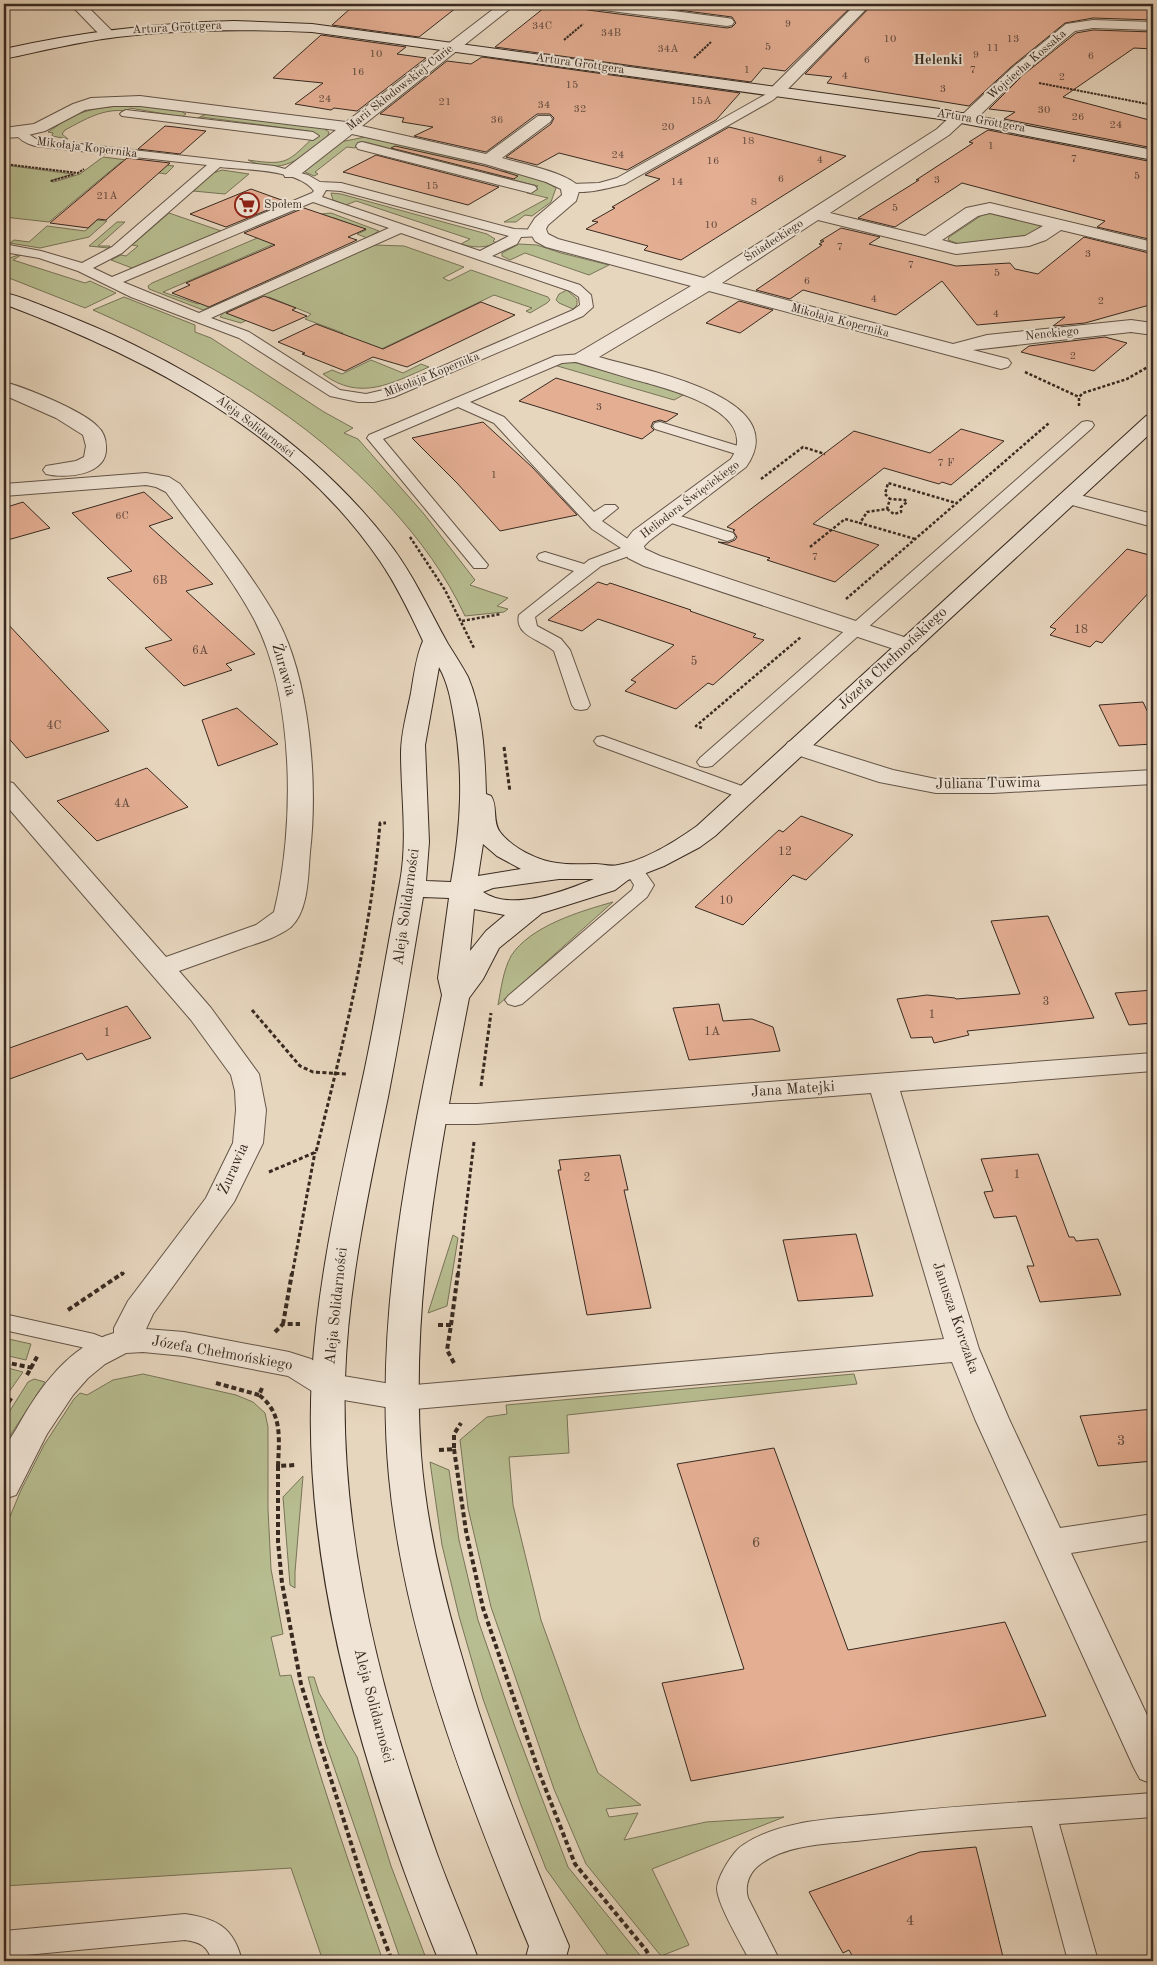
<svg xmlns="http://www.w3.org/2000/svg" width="1157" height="1965" font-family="'Old Standard TT',serif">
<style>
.green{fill:#b7bd90;stroke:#787458}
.building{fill:#e4ae93;stroke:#382a21}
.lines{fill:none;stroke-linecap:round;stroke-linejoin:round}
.lane-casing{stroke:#645548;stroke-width:2}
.street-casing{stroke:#645548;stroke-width:2}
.secondary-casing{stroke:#382a21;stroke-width:2}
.path-far3{stroke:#382a21;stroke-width:2;stroke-dasharray:2.5 1;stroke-linecap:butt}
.path-far2{stroke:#382a21;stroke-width:2.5;stroke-dasharray:3 2;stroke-linecap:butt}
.path-far1{stroke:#382a21;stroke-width:3;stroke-dasharray:4 2.5;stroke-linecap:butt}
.path{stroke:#382a21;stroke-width:4;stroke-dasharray:5 3;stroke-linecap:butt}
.lane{fill:#efe4d5;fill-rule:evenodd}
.street{fill:#efe4d5;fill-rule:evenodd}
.secondary{fill:#efe4d5;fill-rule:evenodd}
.labels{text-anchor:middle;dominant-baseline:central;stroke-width:4;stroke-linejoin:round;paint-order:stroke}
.far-number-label{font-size:11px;fill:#634b3e}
.far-street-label{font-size:12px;fill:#382a21;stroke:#efe4d5}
.far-poi-label{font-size:12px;fill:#382a21;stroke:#efe4d5;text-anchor:start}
.number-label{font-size:12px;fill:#634b3e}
.far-neighbourhood-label{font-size:14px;font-weight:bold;fill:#382a21;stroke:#efe4d5}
.street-label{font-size:15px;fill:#382a21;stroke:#efe4d5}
.near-number-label{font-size:15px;fill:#634b3e}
</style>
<rect width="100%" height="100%" fill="#e7d6be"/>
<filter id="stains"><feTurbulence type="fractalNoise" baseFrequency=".004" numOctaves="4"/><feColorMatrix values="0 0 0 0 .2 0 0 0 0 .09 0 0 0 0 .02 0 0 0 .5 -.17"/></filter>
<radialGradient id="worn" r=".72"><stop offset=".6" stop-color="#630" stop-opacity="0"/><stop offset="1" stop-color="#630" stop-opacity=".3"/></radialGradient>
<path class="green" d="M137 105 181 111 186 114 182 117 130 108 127 111C103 108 86 119 65 130L62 134 68 139 52 136 53 133 48 132C56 127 63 121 71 117 91 107 116 106 137 105Z
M206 114 323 128 329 132 327 138C302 157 282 177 248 160 289 166 287 162 316 135L308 131 201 117 196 119Z
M365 137 470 160 475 162 477 166 471 170 365 142 355 148 347 147 315 172 318 174 314 176 305 172V169L340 142Z
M103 157 174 166 166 174 153 172 158 166 121 162 49 222 4 217 8 212 4 211V165L73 174 50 181 54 182 80 174Z
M222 170 249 174 225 194 193 191 213 173Z
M501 171C519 172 540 178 556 188L551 202 532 216 525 215 516 222H504L548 198 527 193 538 186 487 174Z
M331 193 341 194 487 234 495 239 493 241 497 243C486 248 473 248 461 244L470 239 356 201 346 205 333 200Z
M169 213 221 231 132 268 111 260 121 255 126 256 138 246 132 245Z
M331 213 379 231 367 238 357 234 366 230 334 218 163 292 198 304 218 296 227 299 203 310 149 289 148 286 152 283 311 215Z
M985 213H992L1039 224 1040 227 1030 235 959 244 948 240 949 237Z
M97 220 107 221 89 237 40 248 10 243 14 240 29 242 47 226 85 231Z
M117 222H125L98 246H110L108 248 89 246Z
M519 244 537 245 561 253 609 265 589 275 525 253 510 260 502 256V253Z
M374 245 404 246 464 267 443 278 449 281 471 270 548 297 550 300 547 303 530 313 526 311 532 308 494 295 373 353 339 340 343 333 305 319 311 314 269 297 232 314 247 320 241 323 220 317 224 312Z
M18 255H21L13 260 85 283 90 281 116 293 85 308 4 276V257L10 258Z
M567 290 577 299V305L573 309 559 303 556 300 559 294Z
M124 297 195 325V332L211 338 324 412 353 428 344 433 358 439 424 514 475 580 470 585 508 598 497 606 508 609 504 612 465 616C446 575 420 540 390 507 304 413 208 361 93 310Z
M371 360 403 373 421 364 429 367C392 383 360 402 323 374L332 370 342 374Z
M563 362 580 363 685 394 674 400 554 365Z
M613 902 498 1005C501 989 503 971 511 956 530 926 581 911 613 902Z
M453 1235 458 1238 447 1306 428 1313Z
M4 1338 31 1344 26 1360 4 1355Z
M4 1367 23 1372 4 1399Z
M143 1374 236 1395 253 1402 265 1413 268 1427V1509L271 1569 283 1634 271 1637 280 1676 291 1675C317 1772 350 1866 383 1961H323L291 1868 4 1886V1531L21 1490 44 1445 74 1399 80 1393 87 1395 113 1380Z
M854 1374 857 1384 567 1415 569 1453 509 1457 513 1505 541 1620 580 1728 598 1773 641 1805 606 1809 609 1817 638 1813 624 1840 706 1822 784 1817 652 1869 689 1945 661 1956 586 1864 554 1789 491 1607 468 1508 460 1440 487 1417 507 1414 506 1405Z
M34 1379 45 1382 4 1445V1420L28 1382Z
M430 1462 449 1470 459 1540 478 1620 515 1727 568 1867 639 1954 643 1961H612L546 1869 521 1805 483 1699 459 1616 442 1545Z
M303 1476 295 1572V1588L290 1585 283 1497Z
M308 1677H314L319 1693 357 1757 391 1866 427 1961H401L326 1744Z"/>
<path class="building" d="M380 4 413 8 418 4H461L419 37 332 25 352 7 372 9Z
M549 4H579L581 8 588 10 727 28 732 27 736 23 732 17 633 4H854L785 71 763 68 751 82 495 47Z
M873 4H1153V20L1093 18 1065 23 1011 67 969 106 827 83 832 77 805 74Z
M1093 30 1153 32V49L1134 48 1063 97 1153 121V148L1004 119 1015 112 989 109 1023 75 1076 33Z
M321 35 406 47 397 54 426 58 357 111 334 108 331 110 295 104 323 83 273 78Z
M482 57 740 93 716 120 627 170 559 153 537 165 506 157 551 124 554 118 550 114H537L486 152 414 136 433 127 402 122 404 118 380 114 447 61 471 64Z
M165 126 175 127 206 131 180 154 138 149Z
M729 127 846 156 681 260 644 250 648 246 586 229 598 222 592 221 615 208 612 207 660 179 645 175Z
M988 130 1153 162V240L1097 227 1105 221 962 183 895 227 858 218 919 180H916L973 143 969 142Z
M395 146 485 166 518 176 514 179 391 148Z
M376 155 499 187 468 205 343 172Z
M127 158 170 163 106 220 98 219 88 228 50 223Z
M251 189 287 202 226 227 190 214Z
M304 208 366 229 348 237 357 240 209 307 172 293 190 285 186 283 275 245 244 233Z
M841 228 880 237 869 244 956 266 1010 263 1015 269 1038 274 1084 237 1153 254V304L1085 323 1053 326 1065 317 977 325 942 281 896 315 803 290 790 299 756 290 822 245 819 244 824 241H820Z
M264 296 296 308 292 310 307 316 273 331 226 313Z
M739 301 773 310 740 333 706 323Z
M481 302 515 315 407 367 373 357 345 371 302 354 305 353 278 342 316 324 383 349Z
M1105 337 1127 343 1094 371 1021 352 1029 346Z
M556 378 678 414 666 422 660 420 653 422 651 427 654 430 642 439 519 401Z
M483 422 532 467 577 515 500 531 457 483 412 438Z
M961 429 1004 441 951 485 942 482 939 484 884 468 813 524 879 545 835 582 767 560 770 558 718 542 728 543 735 540 737 537 733 531 735 530 727 527 854 431 930 453Z
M144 492 173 518 149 526 213 584 186 591 255 654 226 664 232 670 184 686 145 648 172 640 107 578 132 571 72 513Z
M23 502 50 528 4 541V508Z
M1127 549 1153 556V588L1102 643 1096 641 1090 647 1050 635 1056 629 1050 627Z
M598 582 607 585 610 583 691 610 690 611 756 634 753 637 764 640 713 685 708 683 676 709 625 691 636 682 631 680 674 645 598 619 582 631 548 620Z
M4 620 71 691 109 731 26 758 4 733Z
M1143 702 1153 723V744L1119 746 1099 705Z
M237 708 278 744 218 766 202 720Z
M147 768 188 807 97 841 57 801Z
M801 816 853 835 806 880 793 875 743 925 695 907 779 830 783 832Z
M1048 916 1094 1018 967 1031 969 1035 934 1043 932 1037 911 1038 897 999 927 995 955 998 956 999 1020 994 991 921Z
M1153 990V1023L1129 1025 1115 993Z
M719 1004 723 1021 752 1019 773 1027 780 1051 689 1060 673 1008Z
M127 1006 151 1038 87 1060 82 1053 4 1081V1050Z
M1038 1154 1069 1237H1074L1076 1241 1098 1239 1121 1295 1040 1302 1027 1266H1034L1016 1216 994 1218 984 1192 993 1191 981 1159Z
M620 1155 628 1190H624L651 1308 587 1315 558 1170H561L559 1160Z
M856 1234 873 1296 798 1301 783 1240Z
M1153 1409V1461L1098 1466 1080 1416Z
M774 1448 848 1650 1005 1622 1046 1716 691 1781 662 1683 744 1669 677 1464Z
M976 1847 1004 1961H855L849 1950 843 1953 809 1892 920 1852Z"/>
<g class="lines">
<defs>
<path id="lane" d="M777 88 783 91 773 100 625 184C612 187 575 198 565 188L571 184 599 183 617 178Z
M126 110 313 132 319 136 313 140 122 116 120 114 122 112Z
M20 128 36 139 274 166 308 175 320 182 341 183 514 229 543 230 544 233 543 236 521 237 517 244 492 256 580 285 591 295 593 307 583 316 394 397 374 402H358L330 396 239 338 131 297 78 271 39 258 4 252V244L41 251 82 263 112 247 207 165 35 146C25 143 20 140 14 132ZM220 167C245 170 298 169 314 191L312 193 112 277 93 268 122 253ZM326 190 341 191 509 236 480 251 322 197ZM313 202 389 228 199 313 123 282ZM401 233 570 291 579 297 580 305 573 310 392 388 366 394 340 390 249 332 211 318Z
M362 142 535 186 537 189 531 193 358 149 356 146 358 143Z
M583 354 588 355 590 358 588 361 562 363 470 402 504 417 594 512 605 505H615L618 508 602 521 642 549 640 552 601 566 535 617 537 626 561 639 570 650 590 705 587 709 581 710 575 709 572 705 554 651C542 640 514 636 519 615L574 571 539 560 537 557 539 554 545 552 584 564 589 560 621 548 592 529 494 423 458 407 383 439 488 565 486 568H474L367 438 369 435 555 356Z
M1087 421 1092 422 1094 425 1092 428 712 766 706 767 700 766 697 762 700 758 1082 422Z
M660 422 751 450 753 453 751 456 746 457 655 429 653 426 655 423Z
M668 512 733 533 735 536 733 539 727 541 662 520 660 517 662 514Z
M603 736 753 790 756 794 753 798 747 799 741 798 597 745 594 741 597 737Z
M633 863 640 865 654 885 647 897 522 1004 515 1006 508 1004 505 1000 508 996 632 890 634 885 624 869 626 865Z
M4 1314 94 1334 114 1342 118 1348 114 1354 106 1356 81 1347 4 1330Z
M1153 1793V1817L1059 1824 1098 1961H1068L1032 1826C976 1830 920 1834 865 1840 832 1844 790 1843 762 1863 750 1871 744 1884 748 1898L780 1961H750C742 1945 718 1906 717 1889 717 1877 733 1851 743 1845 782 1819 836 1819 882 1814 972 1804 1063 1800 1153 1793Z
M185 1914C218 1919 234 1928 242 1961H212C208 1946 200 1942 185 1940L4 1957V1931Z"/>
<path id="street" d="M70 4H85L114 33 111 36H101Z
M500 4H516L362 126 486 154 538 116H550L552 119 550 122 502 158C521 164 568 172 580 188L576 201 548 225 546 229 548 234 558 239 704 278 937 129 953 114 964 113 1012 68 1066 24 1093 20 1153 22V30L1093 28 1075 31 1022 74 974 121 963 122 949 135 830 213 925 236 966 208 990 203 1153 242V252L1061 230 1046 240 1029 246 956 254 818 220 722 283 953 344 987 335 1131 320 1153 323V335L1131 332 973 350 1008 359 1011 363 1008 367 1001 369 709 291 599 357C641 370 796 396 746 467L649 541 644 546 645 549 660 556 916 641 920 646 916 651 908 653 900 651 644 566 628 558 622 545 633 531 731 459C763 410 661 387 632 379 613 373 595 368 576 362L573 358 576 354 691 286 546 247 535 241 528 229 535 218 562 195 561 189 546 182 485 164 352 134 297 177H285L283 173 285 169 336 130 140 106H113L85 110 45 131 20 137 4 138V128L34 124 73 104 91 98 140 96 346 122ZM990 213 1043 226 1025 236 956 244 942 240 978 216Z
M581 4H620L727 18 732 19 734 22 732 25 727 26 588 8 583 7Z
M856 4H871L783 94H771L769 91 771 88Z
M4 382C25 387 83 411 97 426 103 431 106 439 106 447 108 475 66 479 46 474L43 470 46 466 76 461 84 457 86 446 83 435 56 418 4 395Z
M146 473 169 477 180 484C214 528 250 571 277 619 310 679 318 784 310 852 308 874 309 910 291 927 278 937 261 942 246 947 224 955 201 963 179 971L211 1008 259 1074 266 1110 263 1143 234 1202 153 1314 146 1329 184 1332 289 1352 311 1359 337 1375 403 1386 944 1339 871 1093 477 1124H434L424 1121 419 1114 424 1107 434 1104H477L1153 1053V1071L900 1091 979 1349 1009 1419 1060 1528 1153 1514V1540L1071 1553 1153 1728V1784L1140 1779 1134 1768 975 1419 952 1362 403 1410 332 1398 312 1391 288 1376 184 1356 143 1352 126 1353 105 1364 88 1378 73 1395 47 1434 16 1495 4 1499C4 1484 1 1467 4 1453 5 1444 14 1434 18 1426 40 1387 69 1346 114 1333V1328L128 1301 206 1198 233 1143 236 1110 235 1091 231 1075 191 1020 4 803V781L13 783 166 957 256 925 274 912C295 829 295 697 254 619 230 574 196 534 166 492L156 487 146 485 4 496V484Z
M1068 492 1153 514V527L1061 502 1057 498 1061 494Z
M797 740 893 770 936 779H993L1153 770V784L993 793H936L879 782 788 752 785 747 788 742Z"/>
<path id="secondary" d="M234 21 312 24 940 109 1153 150V160L940 119 312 32C247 29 182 29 117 37 78 42 41 51 4 59V49C80 32 156 23 234 21Z
M4 293C17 295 30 301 43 306 74 318 104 330 134 345 232 393 322 456 389 543 413 574 429 610 448 644 455 655 462 666 468 677 483 712 485 757 486 794L491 796C498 806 492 821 500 832 512 848 538 861 557 863 569 865 582 864 595 864 602 864 611 867 618 865 644 861 676 841 697 826L1146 416 1153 414V431L715 836 700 847 664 866 628 880 615 890 542 913 499 948 483 979 469 998C440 1148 410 1302 421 1455 426 1520 441 1585 459 1647 488 1750 527 1848 569 1946L565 1961H525L529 1946C468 1800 404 1635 389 1477 374 1316 409 1152 442 995L438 978 449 898 423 897C412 964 401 1030 388 1097 369 1189 348 1284 345 1378 340 1541 383 1702 437 1854 450 1890 466 1926 479 1961H439C367 1785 301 1568 312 1376 318 1272 343 1170 365 1068 378 1006 388 943 400 882 408 839 401 796 401 753 401 733 407 713 411 693 414 675 416 657 423 641 410 613 397 586 380 561 293 433 145 357 4 304ZM439 667C448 683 451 700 454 718 464 775 461 825 451 882L426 881 429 842 425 745ZM483 844 497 856 521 869 478 876ZM559 879H594C564 891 512 912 483 892L493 888ZM474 909 505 915 486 931 470 951Z"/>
</defs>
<use href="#lane" class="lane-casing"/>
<use href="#street" class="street-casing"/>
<use href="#secondary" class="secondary-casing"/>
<path class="path-far3" d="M564 40 583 24
M694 58 711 42
M1039 83 1153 105
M4 164 78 173 84 169
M51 181 75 174"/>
<path class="path-far2" d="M1025 372 1079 397
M1079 406V397L1083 393 1127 379 1153 364
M761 479 803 447 825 454
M887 509 894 514 901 512V507L907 502 905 500 890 499
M410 537 445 590 474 648
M915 539 860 523 867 512 887 509 890 499 885 494 888 483 956 503
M810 547 845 519 860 523
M846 599 1049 423
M462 621 501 614
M702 728 696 726 801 637"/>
<path class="path-far1" d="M504 747 510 792
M252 1010 300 1066 313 1072 346 1074
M481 1086 491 1013
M269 1172 316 1152C343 1043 371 935 380 823H386
M121 1275 125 1272
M292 1275 315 1152
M458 1275 474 1142"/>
<path class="path" d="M68 1310 123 1273
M283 1324 292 1273
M438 1325H451L447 1350 454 1363
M451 1325 458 1273
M275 1332 283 1324H300
M4 1362 33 1368
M27 1375 38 1355
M216 1383 259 1395
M262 1388 259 1395C283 1413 279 1439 278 1466L296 1465
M4 1409 12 1397
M454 1449 466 1531 483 1608 539 1772 575 1864 646 1950 652 1961
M439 1450 454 1449V1434L461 1423
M278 1466V1542L282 1583 301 1684 367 1894 392 1961"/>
<use href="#lane" class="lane"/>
<use href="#street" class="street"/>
<use href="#secondary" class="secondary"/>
</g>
<defs>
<symbol id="supermarket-ring" viewBox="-11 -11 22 22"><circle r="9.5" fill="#efe4d5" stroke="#8f2418" stroke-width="1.5"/><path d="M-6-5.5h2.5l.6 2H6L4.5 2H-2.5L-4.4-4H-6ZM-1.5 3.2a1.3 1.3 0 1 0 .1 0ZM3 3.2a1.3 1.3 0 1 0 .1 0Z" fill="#8f2418"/></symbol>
</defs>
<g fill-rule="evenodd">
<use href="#supermarket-ring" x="233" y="191" width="28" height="28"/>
</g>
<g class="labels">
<g class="far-number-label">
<text x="788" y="24">9</text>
<text x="542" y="26">34C</text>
<text x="611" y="33">34B</text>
<text x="890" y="39">10</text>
<text x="1013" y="39">13</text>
<text x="768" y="47">5</text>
<text x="993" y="48">11</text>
<text x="668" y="49">34A</text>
<text x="376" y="54">10</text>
<text x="976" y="55">9</text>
<text x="1091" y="56">6</text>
<text x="867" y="60">6</text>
<text x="747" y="70">1</text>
<text x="973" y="70">7</text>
<text x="358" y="72">16</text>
<text x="845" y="76">4</text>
<text x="1062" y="77">2</text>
<text x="572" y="85">15</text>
<text x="943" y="89">3</text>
<text x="325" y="99">24</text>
<text x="701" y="101">15A</text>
<text x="445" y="102">21</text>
<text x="544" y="105">34</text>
<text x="580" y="109">32</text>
<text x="1044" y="110">30</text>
<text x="1078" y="117">26</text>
<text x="497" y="120">36</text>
<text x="1116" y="125">24</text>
<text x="668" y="127">20</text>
<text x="748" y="141">18</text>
<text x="991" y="146">1</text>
<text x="618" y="155">24</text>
<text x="1074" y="159">7</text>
<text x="820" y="160">4</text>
<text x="713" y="161">16</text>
<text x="1137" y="176">5</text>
<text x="781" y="179">6</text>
<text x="937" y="180">3</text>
<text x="677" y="182">14</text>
<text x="432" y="186">15</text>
<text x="107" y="196">21A</text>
<text x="754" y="202">8</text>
<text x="895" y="208">5</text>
<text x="711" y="225">10</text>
<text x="840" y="247">7</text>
<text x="1088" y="254">3</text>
<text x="911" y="265">7</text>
<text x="997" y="273">5</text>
<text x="807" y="281">6</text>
<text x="874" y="299">4</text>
<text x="1101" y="301">2</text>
<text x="996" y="314">4</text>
<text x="1073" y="356">2</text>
<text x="599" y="407">3</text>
<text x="946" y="463">7 F</text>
<text x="494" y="475">1</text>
<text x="122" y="516">6C</text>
<text x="815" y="557">7</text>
</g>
<g class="far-street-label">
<text transform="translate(177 28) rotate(-3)">Artura Grottgera</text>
<text transform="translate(580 64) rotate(8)">Artura Grottgera</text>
<text transform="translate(1027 65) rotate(-41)">Wojciecha Kossaka</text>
<text transform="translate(400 88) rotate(-38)">Marii Skłodowskiej-Curie</text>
<text transform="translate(981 121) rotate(10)">Artura Grottgera</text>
<text transform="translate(87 148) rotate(7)">Mikołaja Kopernika</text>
<text transform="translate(774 241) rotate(-33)">Śniadeckiego</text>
<text transform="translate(840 321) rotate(15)">Mikołaja Kopernika</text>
<text transform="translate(1052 334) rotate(-6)">Nenckiego</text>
<text transform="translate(432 375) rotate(-22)">Mikołaja Kopernika</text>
<text transform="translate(255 427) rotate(37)">Aleja Solidarności</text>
<text transform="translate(690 500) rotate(-37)">Heliodora Święcickiego</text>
</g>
<g class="far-poi-label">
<text x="264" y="205">Społem</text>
</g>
<g class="number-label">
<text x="160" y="581">6B</text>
<text x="1081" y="630">18</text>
<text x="200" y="651">6A</text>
<text x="694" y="662">5</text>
<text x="54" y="726">4C</text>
<text x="122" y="804">4A</text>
<text x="785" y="852">12</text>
<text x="726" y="901">10</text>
<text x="1046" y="1002">3</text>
<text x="932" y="1015">1</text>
<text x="712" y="1032">1A</text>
<text x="107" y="1033">1</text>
<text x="1017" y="1175">1</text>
<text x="587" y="1178">2</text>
</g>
<g class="far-neighbourhood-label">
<text x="938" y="60">Helenki</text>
</g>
<g class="street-label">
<text transform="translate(893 659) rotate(-43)">Józefa Chełmońskiego</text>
<text transform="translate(283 670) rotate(74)">Żurawia</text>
<text transform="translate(988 784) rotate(-1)">Juliana Tuwima</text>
<text transform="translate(407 907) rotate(-82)">Aleja Solidarności</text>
<text transform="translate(793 1090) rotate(-4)">Jana Matejki</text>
<text transform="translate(234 1169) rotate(-66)">Żurawia</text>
<text transform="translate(337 1306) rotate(-84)">Aleja Solidarności</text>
<text transform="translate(955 1318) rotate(71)">Janusza Korczaka</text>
<text transform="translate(222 1354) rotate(10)">Józefa Chełmońskiego</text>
<text transform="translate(373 1706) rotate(75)">Aleja Solidarności</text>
</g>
<g class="near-number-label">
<text x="1121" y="1441">3</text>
<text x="756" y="1543">6</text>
<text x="910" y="1921">4</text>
</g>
</g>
<rect width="1157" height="1965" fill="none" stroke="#e7d6be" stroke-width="20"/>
<rect x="5" y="5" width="1147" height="1955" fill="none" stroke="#382a21" stroke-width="2.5"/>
<rect x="10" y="10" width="1137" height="1945" fill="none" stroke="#382a21"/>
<rect width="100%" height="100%" filter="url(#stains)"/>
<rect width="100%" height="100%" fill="url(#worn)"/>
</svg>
